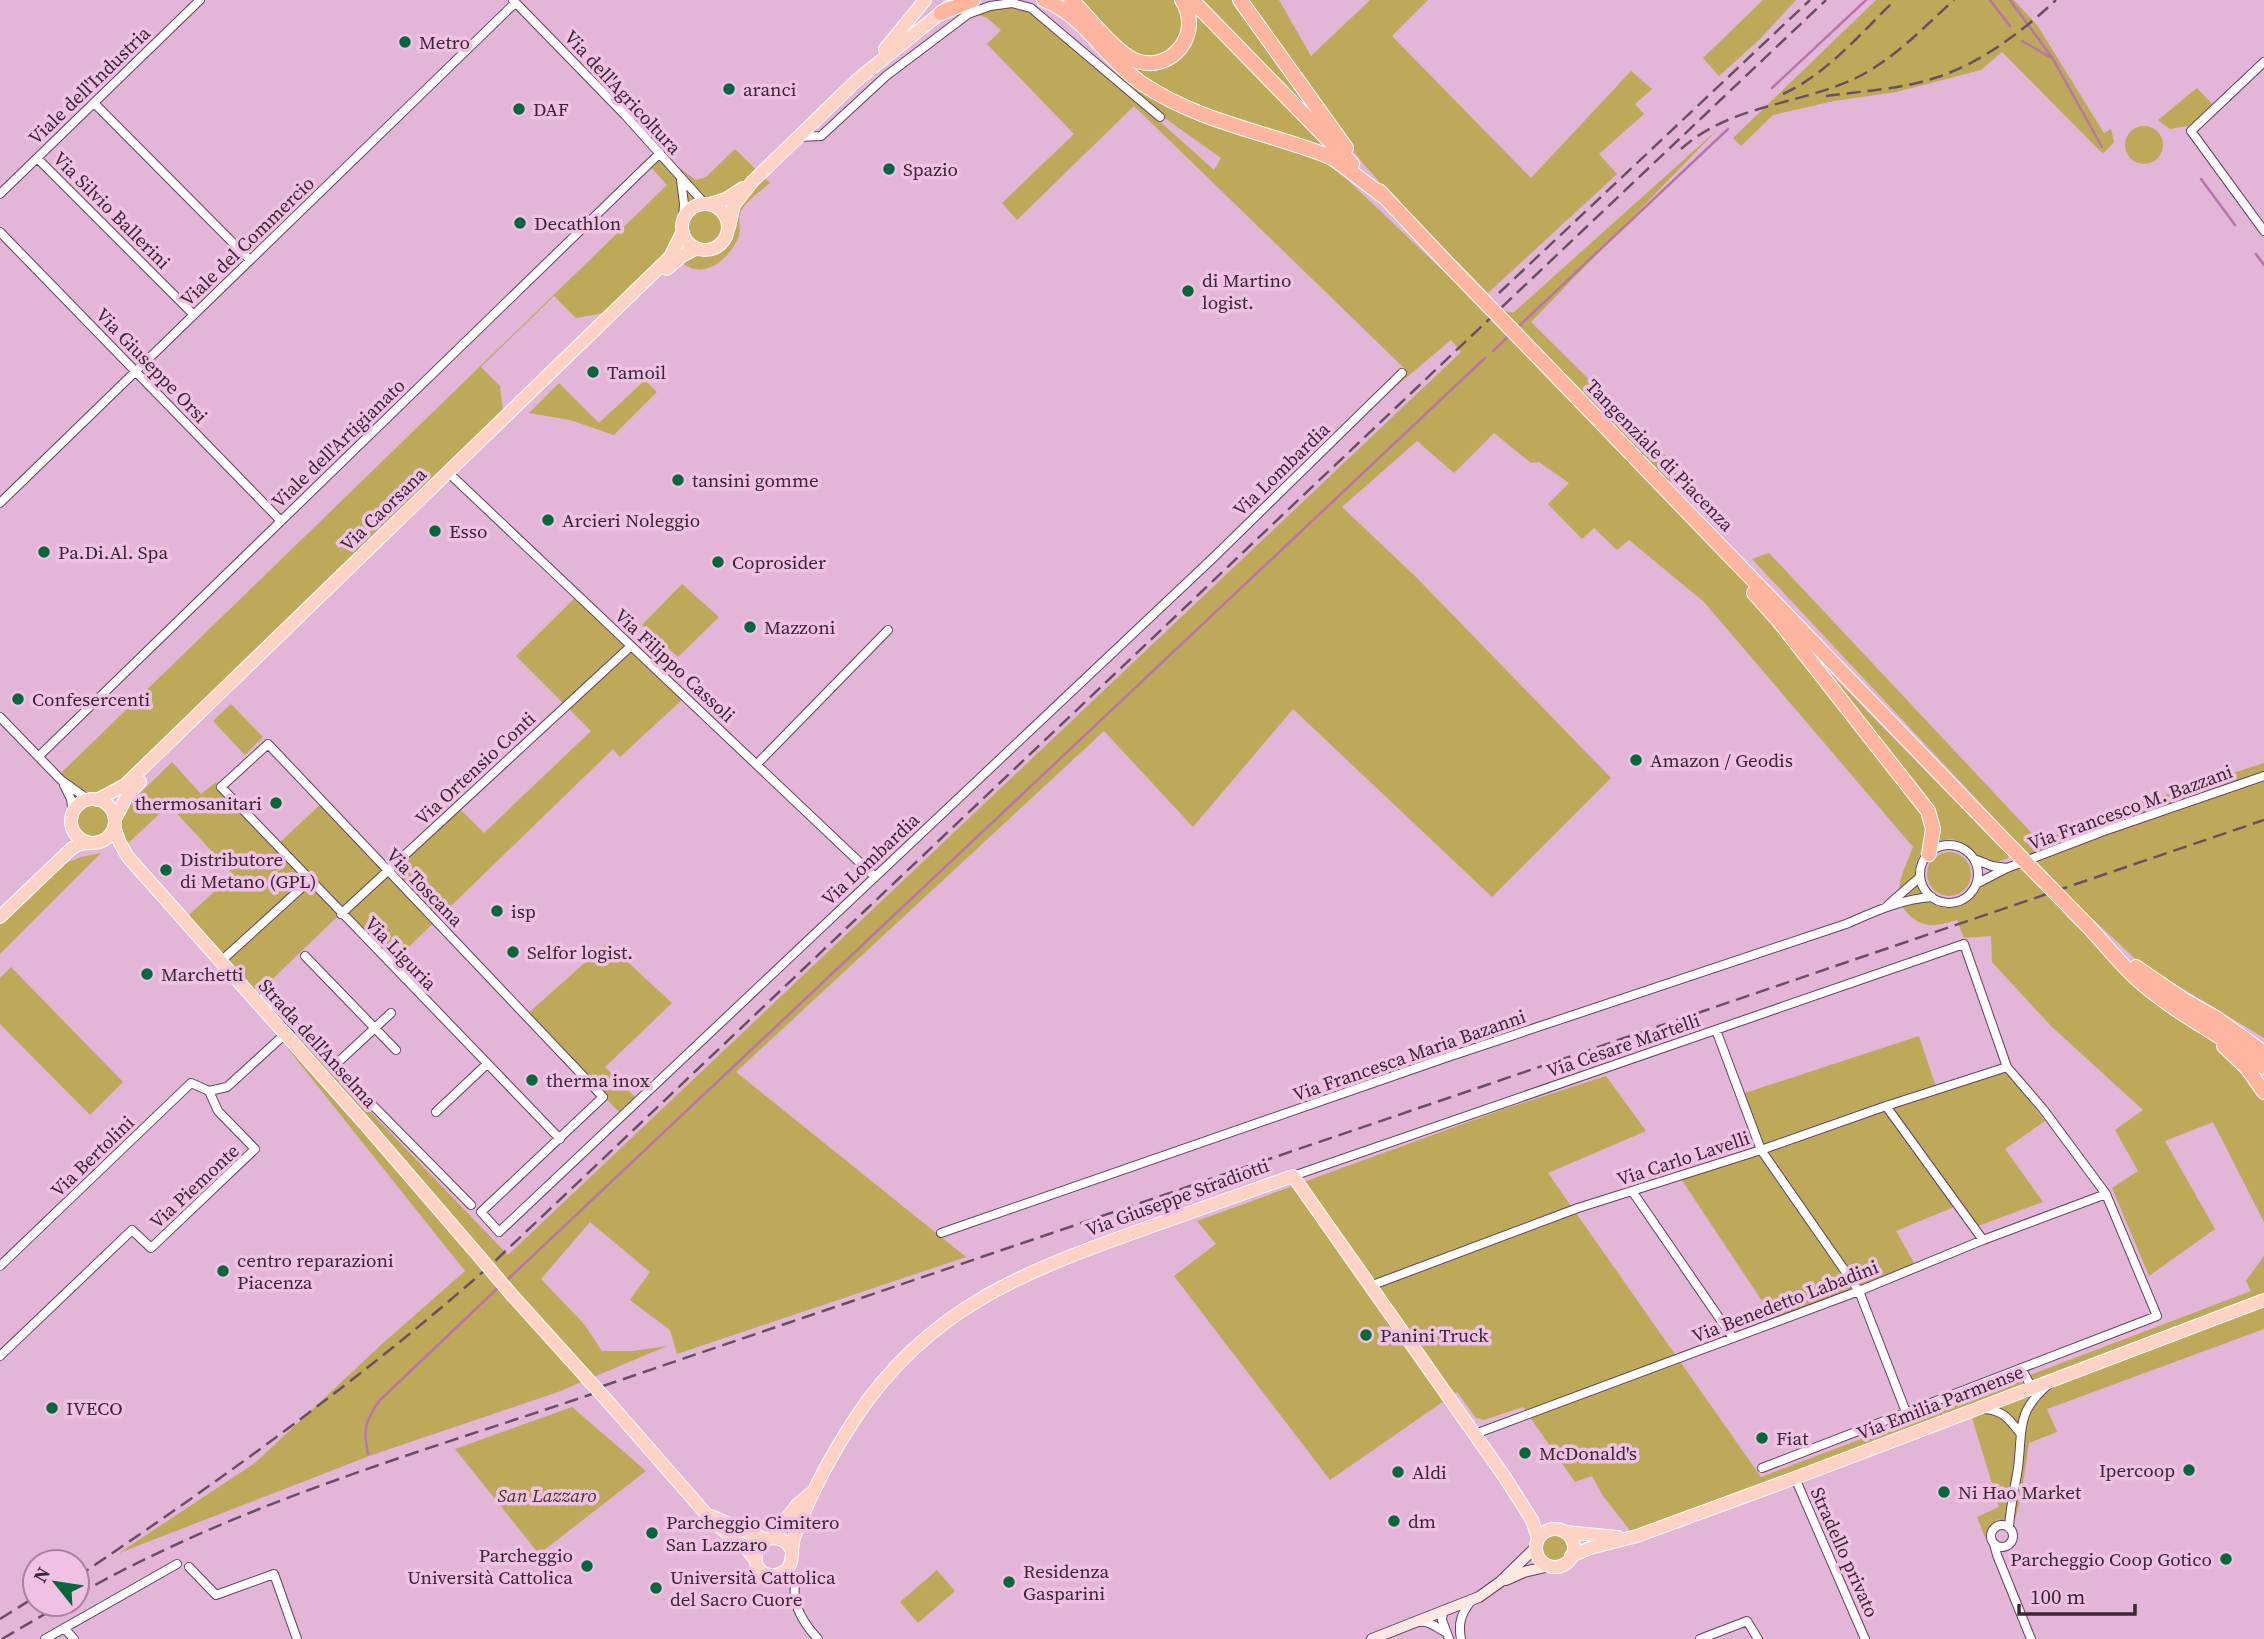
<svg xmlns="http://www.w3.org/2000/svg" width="2264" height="1639" font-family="'Source Serif 4',serif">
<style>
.green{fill:#bda959}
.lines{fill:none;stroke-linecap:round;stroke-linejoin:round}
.stream{stroke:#b975a9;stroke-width:2.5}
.street-casing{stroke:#67405e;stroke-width:10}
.secondary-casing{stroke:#67405e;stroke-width:12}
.primary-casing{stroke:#fff;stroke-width:14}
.highway-casing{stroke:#fff;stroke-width:16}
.street{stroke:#fff;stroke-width:8}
.secondary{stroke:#ffe9e2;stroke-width:10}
.primary{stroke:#fed3c6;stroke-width:12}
.highway{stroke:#feb5a0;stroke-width:14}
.rail{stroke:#694f62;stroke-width:2.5;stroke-dasharray:14 7;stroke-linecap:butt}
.primary-bridge-casing{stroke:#fff;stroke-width:14;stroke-linecap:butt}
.highway-bridge-casing{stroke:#fff;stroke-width:16;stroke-linecap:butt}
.primary-bridge{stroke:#fed3c6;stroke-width:12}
.highway-bridge{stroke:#feb5a0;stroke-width:14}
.poi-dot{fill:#05673b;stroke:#f1c1e4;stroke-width:2.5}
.labels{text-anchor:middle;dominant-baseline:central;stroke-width:7;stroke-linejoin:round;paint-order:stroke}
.poi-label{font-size:19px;fill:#392734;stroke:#f1c1e4;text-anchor:start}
.street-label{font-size:19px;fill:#392734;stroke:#f1c1e4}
.park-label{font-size:19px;font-style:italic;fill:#443b15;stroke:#f1c1e4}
</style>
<rect width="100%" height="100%" fill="#e3b5d7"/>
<path class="green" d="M1055 0H1066L1122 57 1165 64 1194 12 1328 150 1197 109 1132 70Z
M1076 0H1178L1184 13 1180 42 1157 58 1132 55Z
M1200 0H1235L1328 130Z
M1244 0H1279L1311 56 1370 0H1428L1392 36 1531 178 1631 71 1652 89 1635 104 1644 114 1599 154 1617 174 1488 293 1382 185 1361 161Z
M1763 0H1796L1759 40 1719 76 1703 58Z
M1876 0H2014L2037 25 2104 133 2111 129 2114 142 2104 153 2100 151 2002 52 1981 70 1896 92 1834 101 1773 115 1741 146 1733 138Z
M992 4 1033 8 1214 170 1221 158 1162 116 1117 76 1121 71 1242 134 1332 165 1477 303 1513 313 1717 130 1531 322 1674 464 1677 484 1642 471 1818 661 2010 857C2005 859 1999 862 1994 862 1971 862 1968 830 1937 842 1895 858 1919 920 1960 906 1972 902 1975 892 1983 885 1997 873 2013 864 2026 852L1752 559 1769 553 2042 844 2071 826 2264 763V1038L2139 962 2086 913 2066 916 2137 986 2233 1052 2264 1077V1222L2213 1122 2165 1141 2215 1229 2149 1276 2112 1188 2138 1171 2115 1130 2143 1110 2051 1026 1992 962 1991 936 1964 938 1957 920C1949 922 1938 926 1930 925 1916 924 1900 910 1899 896 1897 881 1908 861 1913 847L1704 602 1629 540 1617 550 1594 528 1582 539 1548 504 1569 483 1539 462 1531 463 1494 433 1454 473 1417 441 1342 507 1416 577 1611 778 1492 897 1293 709 1193 827 1104 731 736 1072 966 1257 677 1354 670 1330 630 1300 650 1272 590 1222 541 1279 584 1324 602 1351H633L667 1346 558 1392 372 1455 119 1553 255 1463 382 1344 465 1271 288 1049 299 1038 508 1255 1461 352 1451 340 1350 425 1406 370 1134 106 1017 220 1002 203 1074 134 987 44 1001 30 986 17 967 13Z
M2197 88 2215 107 2194 125 2170 129 2158 120Z
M2125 145a19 19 0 1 1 38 0a19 19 0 1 1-38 0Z
M735 149 770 183C761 191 743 203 740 214 738 221 741 229 739 236 733 252 714 273 695 269 684 267 676 257 669 250L604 313 576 318 554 296 481 367 500 386 503 411 110 790C88 799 77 787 59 775L667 185 649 165 659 153 696 180 706 177Z
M645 380 657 392 614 435 570 420 529 413 559 383 599 423Z
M682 584 719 617 678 657 642 625Z
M578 595 684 698 620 757 613 749 390 965 341 913 256 995 187 917 233 874 169 805 124 847 119 822 128 805 172 762 201 794 216 782 276 846 323 802 388 870 457 806 484 833 591 731 516 656Z
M231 704 263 737 245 755 213 721Z
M74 821a19 19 0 1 1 38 0a19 19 0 1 1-38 0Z
M1927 874a22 22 0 1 1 44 0a22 22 0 1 1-44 0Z
M101 853 0 954V925L63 864 81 857Z
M607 943 672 1003 605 1067 638 1100 622 1115 525 1016Z
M11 967 123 1082 90 1115 0 1024V978Z
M1919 1036 1937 1090 2004 1067 2045 1121 2005 1149 2043 1202 1978 1226 1954 1192V1207L1896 1231 1917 1268 1776 1322 1681 1179 1763 1149 1742 1094Z
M1606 1076 1646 1131 1548 1173 1761 1477 2251 1291 2246 1281 2264 1256V1329L2047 1409 2057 1432 2029 1443 2021 1497 2013 1527 1998 1519 1990 1526 1986 1540 1977 1517 1999 1507 1970 1411 1632 1533 1603 1496 1592 1476 1575 1482 1523 1407 1484 1420 1476 1418 1457 1392 1330 1480 1174 1276 1216 1244 1197 1221 1504 1109Z
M572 1407 646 1471 539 1554 455 1449Z
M1541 1547a13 13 0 1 1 26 0a13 13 0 1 1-26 0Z
M937 1570 955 1591 918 1623 900 1602Z"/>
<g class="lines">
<path class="stream" d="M1990 0 2010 26
M2010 0 2053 59 2102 147
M2022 41 2050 57
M1772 88 1866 0
M2201 179 2235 225
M2256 254 2264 265
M1518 327 1728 129
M1493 351 1511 334
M505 1282 1485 358
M368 1454C363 1429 365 1422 379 1401L500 1286"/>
<defs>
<path id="street" d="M513 0 625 115 705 204
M2264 62 2191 131 2264 231
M94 103 250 260
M798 137 821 136 886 76 968 14 990 6 1012 3 1031 8 1160 117
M37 158 194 315
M681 180 684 204 683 219
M0 194 200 0
M0 232 281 521
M454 478 874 876
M0 503 515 3
M0 717 61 780 89 800
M39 756 660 153
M757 764 888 630
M64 785 71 799 73 814
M1920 874a29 29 0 1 1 58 0a29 29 0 1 1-58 0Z
M1974 859 1992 866 2007 868
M1976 884 2007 868 2104 831 2264 776
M1888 905 1920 877
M341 914 631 646
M305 956 396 1050
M220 962 309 881
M264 995 471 1205
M1716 1030 1761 1150 1859 1291 1906 1412
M334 1066 391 1013
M1886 1106 1983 1240
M436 1112 487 1064
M560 1139 221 787 268 744 603 1097 481 1212 499 1232 1213 558 1402 373
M1293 1176 1964 944 2007 1067 2043 1109 2106 1194 2157 1316 1762 1468
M1632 1191 1733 1338
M941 1233 1445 1058 1846 924C1874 912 1901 899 1932 897
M0 1266 191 1083 209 1091
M1370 1286 1578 1208 1761 1150 1886 1106 2007 1067
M0 1356 132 1230 151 1248 255 1149 218 1111 209 1091 227 1087 284 1035
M2021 1368 2032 1388
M1984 1409C2003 1410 2009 1419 2020 1433
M1475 1434 1859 1291 1983 1240 2106 1194
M1795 1478 1865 1639
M1991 1536a11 11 0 1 1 22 0a11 11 0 1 1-22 0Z
M2009 1528C2010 1507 2015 1488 2018 1468 2023 1429 2015 1413 2049 1384
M1994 1544 1997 1555 2031 1639
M189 1567 216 1595 274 1574 297 1639
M787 1570 795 1586C792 1605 805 1625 818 1639
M1443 1611 1442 1620 1449 1639
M1420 1622C1429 1620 1437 1628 1445 1632
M64 1628 74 1639
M45 1639 177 1564
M1461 1639C1458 1623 1461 1614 1471 1601
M1700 1639 1747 1621 1758 1639"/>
<path id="secondary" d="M1506 1580 1524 1572 1550 1566
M1372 1639 1479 1597 1500 1582 1536 1547"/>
<path id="primary" d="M885 49 925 0
M682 227a23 23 0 1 1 46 0a23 23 0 1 1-46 0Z
M710 204 726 199 743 188
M729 227 734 205 752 182 857 80 948 7
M667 269 682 256 695 249
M71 821a22 22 0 1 1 44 0a22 22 0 1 1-44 0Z
M97 800 125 785 670 257 682 233
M115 819 127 796 140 782
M114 827 120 843 128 857 366 1125 478 1255
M0 917 71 849 79 844 89 843
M511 1294 585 1376
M611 1405 714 1523 746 1548 755 1559
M711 1516 764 1539
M1536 1548a19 19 0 1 1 38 0a19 19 0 1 1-38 0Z
M1565 1532 1618 1537
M772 1538 797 1505 810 1494
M792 1551C786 1538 777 1537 764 1539 744 1560 763 1587 787 1570 795 1559 790 1547 795 1535 811 1492 831 1455 856 1417 928 1309 1021 1273 1138 1231 1189 1213 1241 1194 1293 1176L1504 1476 1532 1520 1538 1538
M1571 1556 1590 1548 1637 1536 1795 1478 2264 1300"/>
<path id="highway" d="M1044 0C1084 15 1106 59 1141 83 1198 121 1257 130 1320 153L1334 159 1383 196
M1071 0C1087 15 1115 52 1134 60 1171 75 1204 33 1182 0
M1192 0 1352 164
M1240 0 1346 148
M941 13 973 0
M1379 191 1445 261
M1540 359 2003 839
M1754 593 1779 621 1928 811 1933 829 1929 854
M2088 926C2106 945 2123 968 2144 985 2181 1017 2226 1037 2264 1067
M2136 967 2184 1000 2216 1018 2264 1053
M2224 1046 2247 1068 2264 1092"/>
</defs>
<use href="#street" class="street-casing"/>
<use href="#secondary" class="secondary-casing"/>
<use href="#primary" class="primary-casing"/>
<use href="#highway" class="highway-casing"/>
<use href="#street" class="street"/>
<use href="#secondary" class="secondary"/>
<use href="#primary" class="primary"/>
<use href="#highway" class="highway"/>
<path class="rail" d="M1783 94C1827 74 1861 33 1895 0
M1826 96C1863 91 1903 89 1938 77 1982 62 2022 32 2056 0
M1681 149C1731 104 1801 105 1858 77 1895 58 1923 28 1954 0
M1499 293 1810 0
M603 1386 2264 820
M77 1577C221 1480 363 1378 493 1263L1826 0
M77 1595C237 1504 418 1453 592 1394
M0 1619 35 1597
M2 1639 62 1604"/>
<defs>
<path id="primary-bridge" d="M478 1255 511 1294
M585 1376 611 1405"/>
<path id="highway-bridge" d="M1445 261 1540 359
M2003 839 2088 926"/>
</defs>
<use href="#primary-bridge" class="primary-bridge-casing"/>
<use href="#highway-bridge" class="highway-bridge-casing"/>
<use href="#primary-bridge" class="primary-bridge"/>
<use href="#highway-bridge" class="highway-bridge"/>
</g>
<g class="poi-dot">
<circle cx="405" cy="42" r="7"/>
<circle cx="729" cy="89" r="7"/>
<circle cx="519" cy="109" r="7"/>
<circle cx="889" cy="169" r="7"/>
<circle cx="520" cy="223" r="7"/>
<circle cx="1188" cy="291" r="7"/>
<circle cx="593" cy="372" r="7"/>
<circle cx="678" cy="480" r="7"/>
<circle cx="548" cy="520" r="7"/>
<circle cx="435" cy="531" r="7"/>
<circle cx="44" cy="552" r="7"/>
<circle cx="718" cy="562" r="7"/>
<circle cx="750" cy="627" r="7"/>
<circle cx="18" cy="699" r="7"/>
<circle cx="1636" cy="760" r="7"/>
<circle cx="276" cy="803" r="7"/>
<circle cx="166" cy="870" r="7"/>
<circle cx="497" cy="911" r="7"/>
<circle cx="513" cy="952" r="7"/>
<circle cx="147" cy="974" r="7"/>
<circle cx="532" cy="1080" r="7"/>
<circle cx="223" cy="1271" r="7"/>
<circle cx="1366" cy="1335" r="7"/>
<circle cx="52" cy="1408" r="7"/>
<circle cx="1762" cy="1438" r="7"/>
<circle cx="1525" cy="1453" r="7"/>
<circle cx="2189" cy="1470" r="7"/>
<circle cx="1398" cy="1472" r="7"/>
<circle cx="1944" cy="1492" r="7"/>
<circle cx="1394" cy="1521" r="7"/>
<circle cx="652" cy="1533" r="7"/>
<circle cx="2226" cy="1559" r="7"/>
<circle cx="587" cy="1566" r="7"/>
<circle cx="1009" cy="1582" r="7"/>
<circle cx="656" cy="1588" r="7"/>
</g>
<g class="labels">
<g class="poi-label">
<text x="419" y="42">Metro</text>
<text x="743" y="89">aranci</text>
<text x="533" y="109">DAF</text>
<text x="903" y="169">Spazio</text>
<text x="534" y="223">Decathlon</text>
<text x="1202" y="280">di Martino<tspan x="1202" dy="22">logist.</tspan></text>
<text x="607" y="372">Tamoil</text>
<text x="692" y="480">tansini gomme</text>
<text x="562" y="520">Arcieri Noleggio</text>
<text x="449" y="531">Esso</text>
<text x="58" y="552">Pa.Di.Al. Spa</text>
<text x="732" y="562">Coprosider</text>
<text x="764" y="627">Mazzoni</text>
<text x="32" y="699">Confesercenti</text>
<text x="1650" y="760">Amazon / Geodis</text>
<text x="262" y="803" text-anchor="end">thermosanitari</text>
<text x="180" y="859">Distributore<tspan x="180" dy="22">di Metano (GPL)</tspan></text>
<text x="511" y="911">isp</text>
<text x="527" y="952">Selfor logist.</text>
<text x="161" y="974">Marchetti</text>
<text x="546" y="1080">therma inox</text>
<text x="237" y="1260">centro reparazioni<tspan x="237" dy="22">Piacenza</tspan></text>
<text x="1380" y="1335">Panini Truck</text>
<text x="66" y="1408">IVECO</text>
<text x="1776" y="1438">Fiat</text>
<text x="1539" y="1453">McDonald's</text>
<text x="2175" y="1470" text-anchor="end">Ipercoop</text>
<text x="1412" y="1472">Aldi</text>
<text x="1958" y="1492">Ni Hao Market</text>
<text x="1408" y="1521">dm</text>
<text x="666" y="1522">Parcheggio Cimitero<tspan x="666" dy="22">San Lazzaro</tspan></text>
<text x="573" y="1555" text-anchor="end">Parcheggio<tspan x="573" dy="22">Università Cattolica</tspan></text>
<text x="2212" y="1559" text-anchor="end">Parcheggio Coop Gotico</text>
<text x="1023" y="1571">Residenza<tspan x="1023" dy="22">Gasparini</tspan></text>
<text x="670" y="1577">Università Cattolica<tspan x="670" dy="22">del Sacro Cuore</tspan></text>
</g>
<g class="street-label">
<text transform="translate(89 85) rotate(-44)">Viale dell'Industria</text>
<text transform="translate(623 92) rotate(47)">Via dell'Agricoltura</text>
<text transform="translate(112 210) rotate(45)">Via Silvio Ballerini</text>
<text transform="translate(247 241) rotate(-44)">Viale del Commercio</text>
<text transform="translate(152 365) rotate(46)">Via Giuseppe Orsi</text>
<text transform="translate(338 443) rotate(-44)">Viale dell'Artigianato</text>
<text transform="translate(1660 455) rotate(46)">Tangenziale di Piacenza</text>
<text transform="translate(1281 469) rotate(-44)">Via Lombardia</text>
<text transform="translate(383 509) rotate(-44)">Via Caorsana</text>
<text transform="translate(675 665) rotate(43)">Via Filippo Cassoli</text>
<text transform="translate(475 768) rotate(-43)">Via Ortensio Conti</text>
<text transform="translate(2130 807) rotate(-20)">Via Francesco M. Bazzani</text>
<text transform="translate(870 859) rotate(-43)">Via Lombardia</text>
<text transform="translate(425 887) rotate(46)">Via Toscana</text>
<text transform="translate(401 953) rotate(46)">Via Liguria</text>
<text transform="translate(318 1043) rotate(48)">Strada dell'Anselma</text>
<text transform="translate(1623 1045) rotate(-19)">Via Cesare Martelli</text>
<text transform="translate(1409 1055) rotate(-19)">Via Francesca Maria Bazanni</text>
<text transform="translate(92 1156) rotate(-44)">Via Bertolini</text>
<text transform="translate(1683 1158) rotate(-18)">Via Carlo Lavelli</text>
<text transform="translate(194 1186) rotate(-43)">Via Piemonte</text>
<text transform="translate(1177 1197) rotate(-20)">Via Giuseppe Stradiotti</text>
<text transform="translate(1785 1301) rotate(-21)">Via Benedetto Labadini</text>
<text transform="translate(1940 1402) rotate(-21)">Via Emilia Parmense</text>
<text transform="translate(1845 1552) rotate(66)">Stradello privato</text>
</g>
<g class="park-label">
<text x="547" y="1495">San Lazzaro</text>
</g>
</g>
<g transform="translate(56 1583) rotate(300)"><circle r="33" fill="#f1c1e4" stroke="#a7839e" stroke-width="2"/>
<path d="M0-5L12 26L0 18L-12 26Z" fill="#05673b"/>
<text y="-10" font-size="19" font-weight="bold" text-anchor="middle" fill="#392734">N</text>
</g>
<path d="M2019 1604v10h116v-10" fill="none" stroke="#392734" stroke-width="3.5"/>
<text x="2030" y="1604" font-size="21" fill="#392734" stroke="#f1c1e4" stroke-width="5" paint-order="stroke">100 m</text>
</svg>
